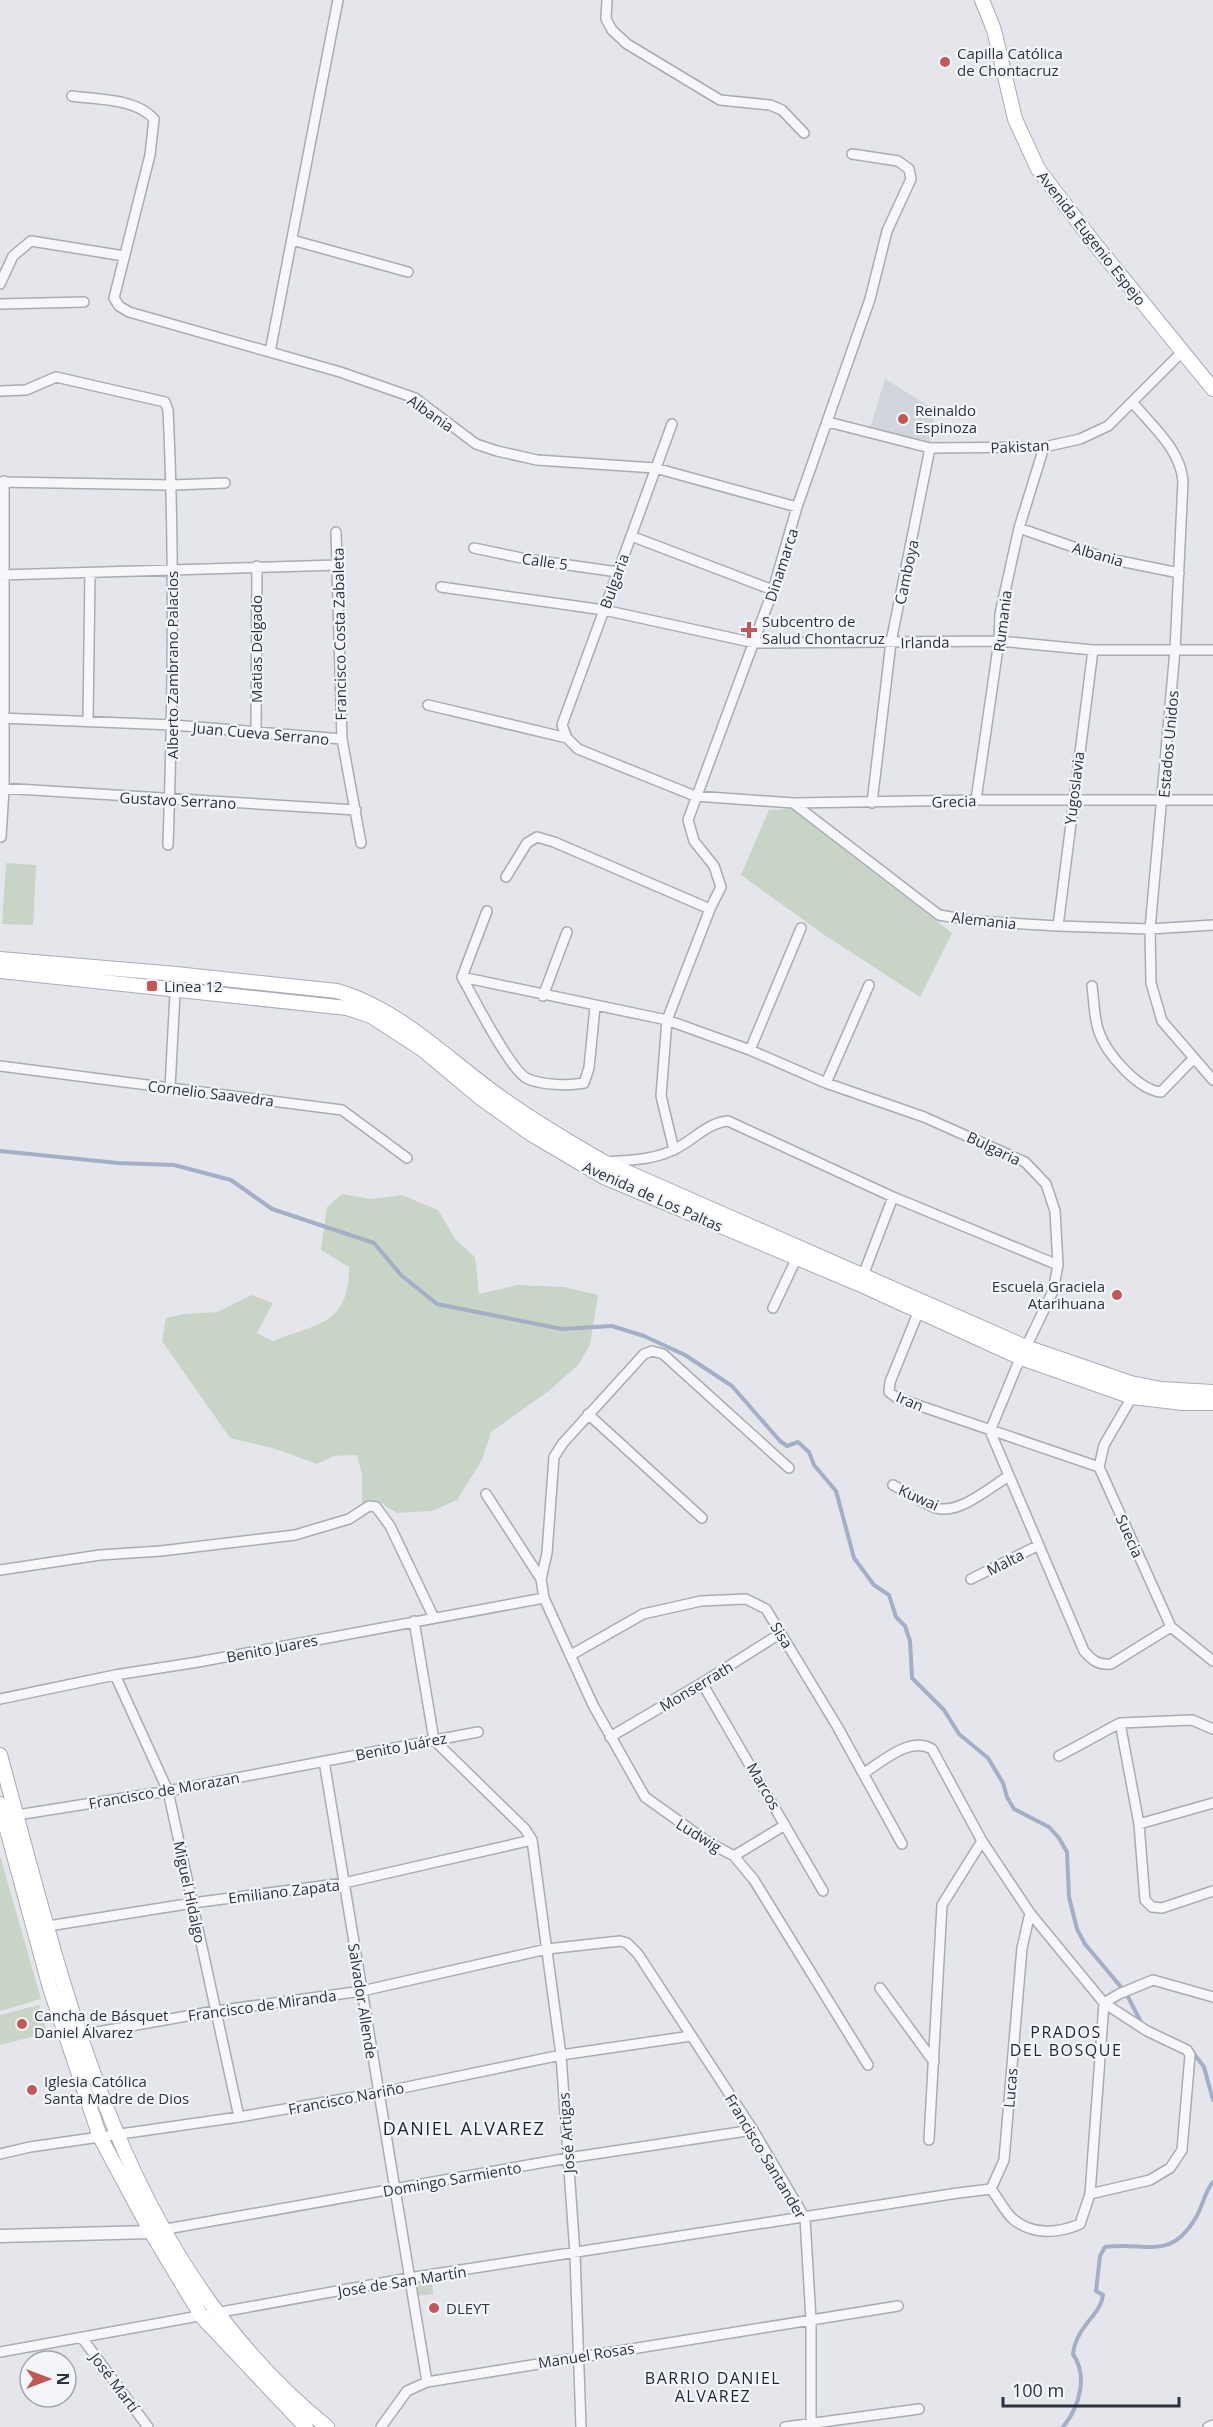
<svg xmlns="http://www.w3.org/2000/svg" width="1213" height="2427" font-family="'Open Sans',sans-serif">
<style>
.built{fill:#d3d5dc}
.green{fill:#c8d4c6}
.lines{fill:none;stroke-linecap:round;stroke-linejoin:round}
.stream{stroke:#a3afc7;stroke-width:4}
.minor-casing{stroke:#a9acb5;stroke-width:12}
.tertiary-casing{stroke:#a9acb5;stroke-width:15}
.secondary-casing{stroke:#a9acb5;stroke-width:16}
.minor{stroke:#f7f7f9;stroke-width:9}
.tertiary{stroke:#f7f7f9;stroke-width:12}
.secondary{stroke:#fff;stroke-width:14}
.poi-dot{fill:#c25758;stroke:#f4f5f8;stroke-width:2}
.labels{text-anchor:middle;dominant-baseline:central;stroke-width:4.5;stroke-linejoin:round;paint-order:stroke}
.poi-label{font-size:15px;fill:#2d3242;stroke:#f4f5f8;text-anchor:start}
.street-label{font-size:15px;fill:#2d3242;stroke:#f4f5f8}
.neighbourhood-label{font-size:16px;letter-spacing:1.5px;fill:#1f2333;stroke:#f4f5f8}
.quarter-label{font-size:18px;letter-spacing:1.5px;fill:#1f2333;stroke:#f4f5f8}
</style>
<rect width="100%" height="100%" fill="#e4e6eb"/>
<path class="built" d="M885 379 935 410 930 444 870 428Z"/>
<path class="green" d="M791 809 952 933 920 997 823 934 741 875 769 810Z
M6 863 36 865 33 925 2 924Z
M342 1194 371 1199 402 1195 438 1210 455 1239 475 1257 479 1294 517 1285 564 1287 598 1295 590 1345 578 1365 550 1390 491 1432 482 1460 457 1500 432 1511 397 1513 381 1503H362V1474L357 1455 333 1456 317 1464 276 1449 230 1438 162 1341 166 1318 184 1314 218 1312 251 1295 273 1303 257 1333 273 1341C317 1323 349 1326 349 1267L321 1250 327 1207Z
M0 1856 41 1999 0 2011Z
M39 2005 47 2033 0 2045V2015Z
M432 2278 433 2294 416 2296 414 2279Z"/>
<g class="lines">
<path class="stream" d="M0 1151 118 1163 174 1165 231 1180 272 1209 374 1243 401 1275 437 1304 562 1329 612 1326 644 1336 685 1355 732 1386 780 1441 787 1446 798 1442 809 1452 814 1465 836 1491 854 1558 874 1585 889 1595 896 1617 905 1626 910 1641 912 1678 944 1710 959 1734 988 1758 1003 1783 1007 1797 1014 1809 1049 1827 1059 1838 1067 1852 1069 1897 1077 1929 1085 1944 1126 1993 1142 2024
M1189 2047 1204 2067 1213 2100
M1063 2427C1080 2406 1088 2376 1073 2354 1076 2326 1101 2315 1103 2295L1096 2291 1100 2256 1105 2247C1146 2241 1169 2262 1195 2219 1203 2207 1204 2192 1213 2182"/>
<defs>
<path id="minor" d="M607 0 606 19 612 30 627 44 720 100 770 105 782 110 804 133
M72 96C98 100 135 98 154 119L150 155 114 298 119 306 129 312 340 372 415 398 476 444 497 451 537 460 655 468 797 507
M292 240 408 272
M0 284 13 256 31 241 124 256
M0 304 84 302
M270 352 338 0
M0 391 26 390 56 377 165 402 168 410C175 555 173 700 168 845
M1133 403C1153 427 1180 449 1183 481L1175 650 1150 929 1151 983 1162 1021 1213 1080
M828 422 930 448 1044 447 1080 439 1108 426 1181 353
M0 482 172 485 225 483
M1019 528 1105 558 1179 573
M336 532 342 739 361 843
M631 536 773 590
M474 548 526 559 618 572
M0 575 339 565
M441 587 604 610 755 643 999 641 1093 650H1213
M428 705 567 738 578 749 695 796 793 803 976 800H1213
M0 718 173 725 342 739
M88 721 90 573
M256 732 257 566
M567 738 562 725 672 424
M0 788 356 810
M976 800 999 641 1000 614 1019 528 1044 447
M793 803 939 915 975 921 1058 926 1150 929 1213 925
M872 803 891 642 930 448
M1 837 4 789V481
M506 877 527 843 537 837 554 842 710 909
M1058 926 1093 650
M462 977 667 1020 750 1050 826 1083 924 1117 1025 1162 1046 1184 1055 1211 1058 1265 1053 1291 1016 1368 990 1431 1084 1651C1093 1661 1098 1665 1111 1664L1171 1627
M462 977C473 997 511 1072 528 1079 543 1085 568 1086 584 1083L589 1068 595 1007
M462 977 487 911
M1092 986C1094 1001 1094 1019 1099 1032 1106 1053 1138 1090 1161 1092L1193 1059
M543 996 567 932
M750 1050 801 928
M0 1066 342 1110 407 1158
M826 1083 869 985
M170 1088 176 974
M674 1150 661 1096 667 1020 710 909 721 887 714 866 694 841 688 820 773 590 797 507 870 299 887 231 911 179 909 169 898 161 852 154
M608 1162C630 1160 653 1160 673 1150 692 1142 706 1123 728 1121L893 1197 1058 1265
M862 1278 893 1197
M773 1308 799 1253
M920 1308 890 1382 889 1392 897 1398 1099 1467
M1132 1397 1104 1445 1099 1467 1171 1627 1213 1661
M588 1414 702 1518
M893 1485C907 1492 922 1503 936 1508 959 1515 990 1487 1009 1476
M486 1494 541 1579 544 1598 593 1705 645 1797 708 1842 734 1856 754 1880 868 2065
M0 1570 100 1555 161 1551 295 1535 349 1519 369 1506 376 1507 390 1526 434 1618
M541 1579 547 1553 554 1457 563 1443 644 1354 652 1351 663 1354 789 1468
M971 1579 1039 1545
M414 1621 434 1740 525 1829 532 1840 561 2055 575 2254 581 2427
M571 1655 643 1614 701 1601 746 1599 766 1609 837 1726 902 1844
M115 1675 168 1791 239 2117
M702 1683 823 1891
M0 1699 115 1675 198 1662 544 1598
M1120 1723 1139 1824 1145 1900 1152 1907 1162 1908 1213 1891
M610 1737 702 1683 781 1633
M1059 1756 1120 1723 1192 1720 1213 1729
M324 1761 427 2382
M11 1816 168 1791 478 1732
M1139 1824 1213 1803
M734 1856 785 1825
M42 1927 193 1903 344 1883 532 1840
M880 1988 934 2062
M75 2036 215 2011 362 1991 547 1949 620 1941 627 1943 638 1954 753 2130 805 2218 811 2320V2427
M929 2140 942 1905 982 1841
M0 2154 30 2147 239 2117 378 2093 561 2055 691 2036
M991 2189 1004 2160 1022 1948 1030 1913
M1090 2194 1150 2180 1170 2168 1182 2150 1190 2055 1187 2050 1147 2031 1104 2003 1119 1994 1153 1980 1213 1997
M161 2230 568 2158 753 2130
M82 2338 148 2427
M0 2352 409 2278 958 2193 991 2189C998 2198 1005 2212 1013 2219 1033 2236 1059 2233 1080 2224L1090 2194 1104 2003 1030 1913 982 1841 932 1749C910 1736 883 1761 864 1773
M381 2427 407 2391 427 2382 898 2306
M785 2427 919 2409
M1208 2427 1213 2425"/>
<path id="tertiary" d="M0 2236 151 2232"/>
<path id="secondary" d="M982 0 994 30 1015 119 1038 169 1095 244 1213 389
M0 959 176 974 337 991C396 1008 440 1052 488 1088 525 1116 564 1139 604 1162L1026 1347 1131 1383 1161 1389 1213 1392
M0 971 347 1008 371 1016 422 1049 482 1099 531 1134 604 1177 859 1284 1021 1358 1132 1397 1183 1403H1213
M0 1755C67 1998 120 2259 327 2427
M0 1804 50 1988 100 2137 151 2232 202 2317 306 2427"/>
</defs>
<use href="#minor" class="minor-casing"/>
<use href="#tertiary" class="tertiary-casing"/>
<use href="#secondary" class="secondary-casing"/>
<use href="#minor" class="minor"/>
<use href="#tertiary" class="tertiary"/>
<use href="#secondary" class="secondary"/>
</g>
<g class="poi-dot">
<circle cx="945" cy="62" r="6"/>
<circle cx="903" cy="419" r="6"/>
<path d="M746 621h6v6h6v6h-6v6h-6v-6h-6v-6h6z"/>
<rect x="146" y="980" width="12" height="12" rx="3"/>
<circle cx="1117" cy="1295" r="6"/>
<circle cx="22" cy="2024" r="6"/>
<circle cx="32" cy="2090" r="6"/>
<circle cx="434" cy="2308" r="6"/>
</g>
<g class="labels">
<g class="poi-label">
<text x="957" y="53">Capilla Católica<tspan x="957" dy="17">de Chontacruz</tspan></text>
<text x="915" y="410">Reinaldo<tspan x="915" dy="17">Espinoza</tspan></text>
<text x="762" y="621">Subcentro de<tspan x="762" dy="17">Salud Chontacruz</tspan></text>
<text x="164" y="986">Linea 12</text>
<text x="1105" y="1286" text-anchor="end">Escuela Graciela<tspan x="1105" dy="17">Atarihuana</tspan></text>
<text x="34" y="2015">Cancha de Básquet<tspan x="34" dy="17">Daniel Álvarez</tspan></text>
<text x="44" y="2081">Iglesia Católica<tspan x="44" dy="17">Santa Madre de Dios</tspan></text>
<text x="446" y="2308">DLEYT</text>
</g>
<g class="street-label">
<text transform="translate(1092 238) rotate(52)">Avenida Eugenio Espejo</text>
<text transform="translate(431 413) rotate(35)">Albania</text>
<text transform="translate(1020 446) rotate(-3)">Pakistan</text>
<text transform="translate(1098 554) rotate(16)">Albania</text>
<text transform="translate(545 561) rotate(8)">Calle 5</text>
<text transform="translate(781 565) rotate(-72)">Dinamarca</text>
<text transform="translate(906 572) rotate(-78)">Camboya</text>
<text transform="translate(614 581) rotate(-70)">Bulgaria</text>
<text transform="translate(1002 621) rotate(-83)">Rumania</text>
<text transform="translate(339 634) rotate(-91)">Francisco Costa Zabaleta</text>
<text transform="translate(925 642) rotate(-1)">Irlanda</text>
<text transform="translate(256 649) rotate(-90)">Matias Delgado</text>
<text transform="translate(172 665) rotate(-90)">Alberto Zambrano Palacios</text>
<text transform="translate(261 733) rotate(5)">Juan Cueva Serrano</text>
<text transform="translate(1168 744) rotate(-85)">Estados Unidos</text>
<text transform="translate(1074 788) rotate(-83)">Yugoslavia</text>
<text transform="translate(178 800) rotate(3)">Gustavo Serrano</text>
<text transform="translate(954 801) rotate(-2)">Grecia</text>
<text transform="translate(984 920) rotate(6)">Alemania</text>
<text transform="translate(211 1093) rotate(7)">Cornelio Saavedra</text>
<text transform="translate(994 1148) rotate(26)">Bulgaria</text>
<text transform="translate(653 1196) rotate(24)">Avenida de Los Paltas</text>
<text transform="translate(910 1401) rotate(23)">Iran</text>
<text transform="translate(919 1497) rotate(24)">Kuwai</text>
<text transform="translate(1130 1536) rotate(66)">Suecia</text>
<text transform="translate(1005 1562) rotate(-27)">Malta</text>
<text transform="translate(782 1635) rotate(58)">Sisa</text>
<text transform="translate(272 1648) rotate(-11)">Benito Juares</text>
<text transform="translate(696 1686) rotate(-31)">Monserrath</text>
<text transform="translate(401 1746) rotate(-11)">Benito Juárez</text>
<text transform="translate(764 1786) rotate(60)">Marcos</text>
<text transform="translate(164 1790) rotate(-10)">Francisco de Morazan</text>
<text transform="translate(699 1835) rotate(32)">Ludwig</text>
<text transform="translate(284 1891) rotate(-7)">Emiliano Zapata</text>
<text transform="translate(190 1892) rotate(78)">Miguel Hidalgo</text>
<text transform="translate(363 2001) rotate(81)">Salvador Allende</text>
<text transform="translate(262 2005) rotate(-8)">Francisco de Miranda</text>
<text transform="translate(1010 2088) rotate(-85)">Lucas</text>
<text transform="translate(346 2098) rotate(-11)">Francisco Nariño</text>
<text transform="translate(566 2133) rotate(-94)">José Artigas</text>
<text transform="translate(766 2156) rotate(59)">Francisco Santander</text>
<text transform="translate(452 2179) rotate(-10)">Domingo Sarmiento</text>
<text transform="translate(402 2281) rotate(-9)">José de San Martín</text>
<text transform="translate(586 2355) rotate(-9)">Manuel Rosas</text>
<text transform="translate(115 2382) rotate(53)">José Martí</text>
</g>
<g class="neighbourhood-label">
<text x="1066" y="2032">PRADOS<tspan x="1066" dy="18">DEL BOSQUE</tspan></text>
<text x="713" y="2378">BARRIO DANIEL<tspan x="713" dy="18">ALVAREZ</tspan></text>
</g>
<g class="quarter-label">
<text x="464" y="2128">DANIEL ALVAREZ</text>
</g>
</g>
<g transform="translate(48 2379) rotate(90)"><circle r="28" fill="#f4f5f8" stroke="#a4a7af" stroke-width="1.5"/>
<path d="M0-4.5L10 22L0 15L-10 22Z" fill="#c25758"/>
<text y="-9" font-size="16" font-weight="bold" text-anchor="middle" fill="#2d3242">N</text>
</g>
<path d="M1003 2397v9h176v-9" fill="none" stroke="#2d3242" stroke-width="3"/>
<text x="1012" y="2397" font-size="18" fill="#2d3242" stroke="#f4f5f8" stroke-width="4.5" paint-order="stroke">100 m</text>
</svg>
